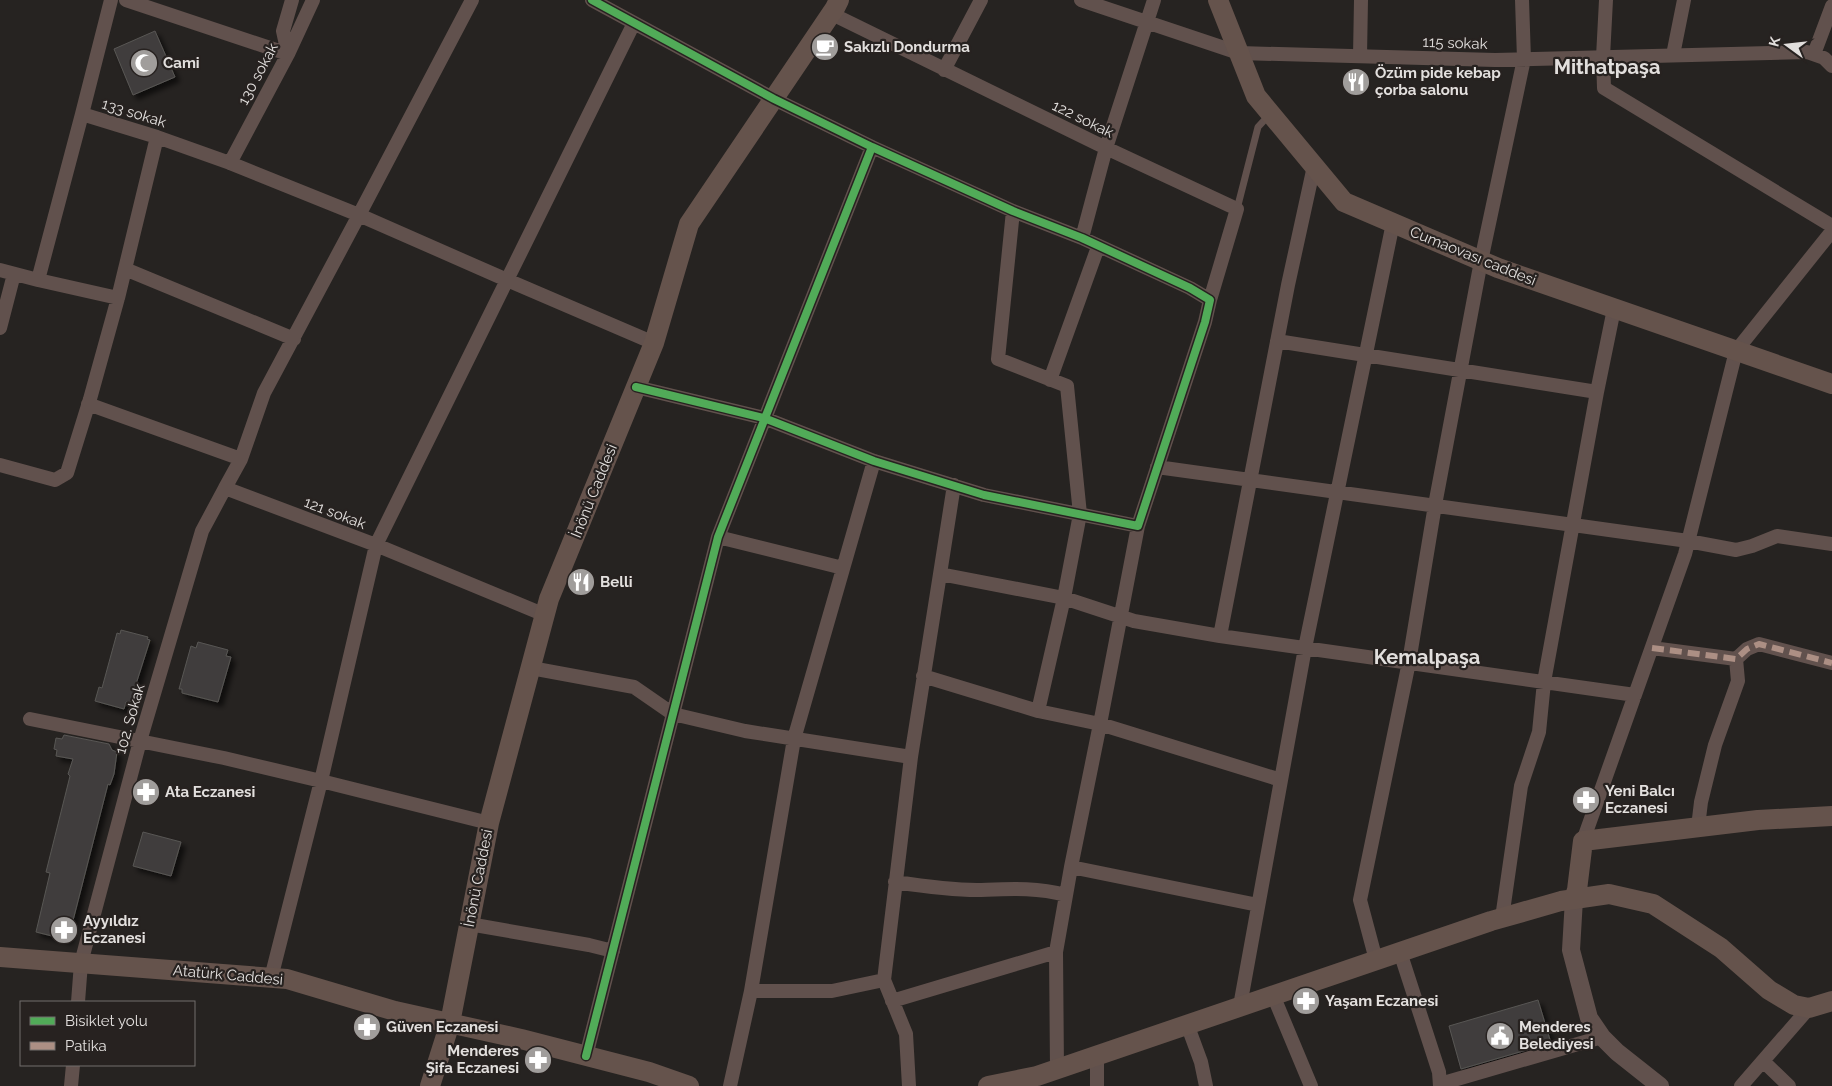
<svg xmlns="http://www.w3.org/2000/svg" width="1832" height="1086" font-family="Raleway,sans-serif">
<style>
.building{fill:#403e3c;stroke:#585654;filter:url(#shadow)}
.lines{fill:none;stroke-linecap:round;stroke-linejoin:round}
.service{stroke:#61514d;stroke-width:7}
.minor{stroke:#61514d;stroke-width:14}
.tertiary{stroke:#61514d;stroke-width:18}
.secondary{stroke:#65534c;stroke-width:20}
.quiet{stroke:#ac8f84;stroke-width:6;stroke-dasharray:12 6;stroke-linecap:butt}
.cycleway-casing{stroke:#272220;stroke-width:11}
.cycleway{stroke:#51ab58;stroke-width:8}
.labels{text-anchor:middle;dominant-baseline:central;stroke-width:4.5;stroke-linejoin:round;paint-order:stroke}
.street-label{font-size:15px;fill:#e2dfdd;stroke:#272220}
.poi-label{font-size:15px;font-weight:bold;fill:#e2dfdd;stroke:#272220;text-anchor:start}
.district-label{font-size:20px;font-weight:bold;fill:#e2dfdd;stroke:#272220}
</style>
<defs>
<filter id="shadow"><feDropShadow dx="4.5" dy="4.5" stdDeviation="2.5" flood-color="#0009"/></filter>
</defs>
<rect width="100%" height="100%" fill="#262321"/>
<path class="building" d="M155 31 175 77 133 95 114 49Z
M121 630 148 637 147 639 150 640 130 703 126 702 124 709 95 701 99 687 102 688 117 633 120 634Z
M198 642 228 650 226 656 231 657 218 702 182 693V689H179L191 646 196 648Z
M64 735 109 744 112 750 117 752 114 774 110 785 108 784 68 940 36 932 50 873 46 872 70 776 68 774 73 759 56 756 57 750 54 749 56 738 62 739Z
M143 832 181 842 171 876 133 866Z
M1538 1000 1551 1043 1461 1069 1449 1026Z"/>
<g class="lines">
<path class="service" d="M1237 209 1258 127 1270 114"/>
<path class="minor" d="M111 0 82 114 157 137 230 163 359 215 472 0
M126 0 288 54 283 31 292 0
M1081 0 1239 53 1495 60 1807 52 1824 58 1832 66
M1606 0 1603 57 1604 88 1832 226
M832 14 1106 148 1237 209 1210 300
M634 23 507 280 654 343
M1814 54 1832 6
M1673 55 1684 0
M1360 56 1361 0
M944 70 981 0
M82 114 38 280 118 298 157 137
M230 163 288 54 313 0
M1013 211 998 359 1067 386 1080 514 1064 598 1134 621 1220 636 1288 285 1314 166
M359 215 507 280 376 545 225 488 241 459 264 393Z
M1082 238 1106 148 1154 0
M125 269 294 339
M0 270 38 280
M0 328 14 274
M1277 341 1597 392 1614 309
M1050 380 1098 247
M636 387 764 418 874 461 984 495 1138 526 1205 322 1210 300 1190 288 1082 238 1013 211 872 147
M88 404 241 459
M874 461 794 739 751 991H832L884 980
M0 465 55 480 67 473 90 399 118 298
M1157 467 1688 541 1736 550 1752 546 1777 536 1832 544
M954 485 940 574 1064 598 1038 711 1100 724 1071 867
M1138 526 1100 724 1281 780
M718 537 843 568
M1220 636 1635 695
M1652 648 1736 659 1747 649 1759 644 1832 663
M531 668 634 687 673 714 745 731 911 757 940 574
M923 676 1038 711
M30 719 224 758 321 781 489 823
M1698 827 1701 802 1715 745 1738 681 1736 659
M1583 841 1685 554 1736 351 1832 231
M895 882C922 886 950 890 977 890 1009 889 1035 887 1066 895
M1502 918 1521 786 1539 732 1544 682 1597 392
M469 924 589 945 613 951
M1400 952 1439 1072 1440 1086
M1376 960 1360 900 1409 662 1435 505 1481 261 1524 59 1522 0
M271 978 321 781 376 545 545 615
M1273 995 1311 1086
M892 1001 1056 952
M78 1002 81 963 140 741 202 531 225 488
M1240 1006 1305 648 1393 223
M1187 1024 1201 1062 1206 1086
M1097 1055V1086
M586 1056 718 537 872 147 774 99 592 0
M1763 1061 1789 1086
M1057 1069 1056 952 1071 867 1258 905
M1440 1084 1602 1037
M71 1086 73 1065
M730 1086 751 991
M909 1086 906 1034 884 980 911 757
M1741 1086 1809 1008"/>
<path class="tertiary" d="M1574 899 1571 950 1589 1018 1602 1037 1617 1052 1660 1086"/>
<path class="secondary" d="M1218 0 1256 96 1344 202 1498 268 1832 384
M1574 899 1577 890 1583 841 1758 820 1832 816
M0 957 287 979 395 1011 521 1039 649 1072 689 1086
M430 1086 450 1023 489 823 549 599 654 343 689 224 835 8 839 0
M988 1086 1037 1076 1491 921 1561 901 1609 894 1653 904 1721 948 1769 990 1794 1005 1809 1008 1832 1001"/>
<path class="quiet" d="M1652 648 1736 659 1747 649 1759 644 1832 663"/>
<defs>
<path id="cycleway" d="M636 387 764 418 874 461 984 495 1138 526 1205 322 1210 300 1190 288 1082 238 1013 211 872 147
M586 1056 718 537 872 147 774 99 592 0"/>
</defs>
<use href="#cycleway" class="cycleway-casing"/>
<use href="#cycleway" class="cycleway"/>
</g>
<defs>
<symbol id="cafe-disc" viewBox="-11 -11 22 22"><circle r="9.5" fill="#a09d9b" stroke="#272220"/><path d="M-5.5-4.5H6V0H3Q3 3.5 0 3.5H-2.5Q-5.5 3.5-5.5 0ZM3-3.2v2h1.7v-2ZM-6 4.5H4V6H-6Z" fill="#fff"/></symbol>
<symbol id="mosque-disc" viewBox="-11 -11 22 22"><circle r="9.5" fill="#a09d9b" stroke="#272220"/><path d="M3.5-4.9A6 6 0 1 0 3.5 4.9A5 5 0 1 1 3.5-4.9Z" fill="#fff"/></symbol>
<symbol id="restaurant-disc" viewBox="-11 -11 22 22"><circle r="9.5" fill="#a09d9b" stroke="#272220"/><path d="M-5-6h1v4h1v-4h1v4h1v-4h1v5L-1.5 .5V6h-2V.5L-5-1ZM5-6V6H3V1.5H1.5Q1.5-4 5-6Z" fill="#fff"/></symbol>
<symbol id="pharmacy-disc" viewBox="-11 -11 22 22"><circle r="9.5" fill="#a09d9b" stroke="#272220"/><path d="M-2-6h4v4h4v4h-4v4h-4v-4h-4v-4h4Z" fill="#fff"/></symbol>
<symbol id="civic-disc" viewBox="-11 -11 22 22"><circle r="9.5" fill="#a09d9b" stroke="#272220"/><path d="M-.6-6.5H3V-4.5H.6V-3L4-1V1h2V6H-6V1h2V-1L-.6-3ZM-1.2 2.5V6h2.4V2.5Z" fill="#fff"/></symbol>
</defs>
<g fill-rule="evenodd">
<use href="#cafe-disc" x="809" y="31" width="32" height="32"/>
<use href="#mosque-disc" x="128" y="47" width="32" height="32"/>
<use href="#restaurant-disc" x="1340" y="66" width="32" height="32"/>
<use href="#restaurant-disc" x="565" y="566" width="32" height="32"/>
<use href="#pharmacy-disc" x="130" y="776" width="32" height="32"/>
<use href="#pharmacy-disc" x="1570" y="784" width="32" height="32"/>
<use href="#pharmacy-disc" x="48" y="914" width="32" height="32"/>
<use href="#pharmacy-disc" x="1290" y="985" width="32" height="32"/>
<use href="#pharmacy-disc" x="351" y="1011" width="32" height="32"/>
<use href="#civic-disc" x="1484" y="1020" width="32" height="32"/>
<use href="#pharmacy-disc" x="522" y="1044" width="32" height="32"/>
</g>
<g class="labels">
<g class="street-label">
<text transform="translate(1455 43) rotate(2)">115 sokak</text>
<text transform="translate(258 74) rotate(-62)">130 sokak</text>
<text transform="translate(134 113) rotate(17)">133 sokak</text>
<text transform="translate(1083 119) rotate(26)">122 sokak</text>
<text transform="translate(1473 256) rotate(22)">Cumaovası caddesi</text>
<text transform="translate(594 491) rotate(-68)">İnönü Caddesi</text>
<text transform="translate(335 513) rotate(21)">121 sokak</text>
<text transform="translate(130 719) rotate(-74)">102. Sokak</text>
<text transform="translate(478 878) rotate(-79)">İnönü Caddesi</text>
<text transform="translate(228 975) rotate(5)">Atatürk Caddesi</text>
</g>
<g class="poi-label">
<text x="844" y="47">Sakızlı Dondurma</text>
<text x="163" y="63">Cami</text>
<text x="1375" y="73">Özüm pide kebap<tspan x="1375" dy="17">çorba salonu</tspan></text>
<text x="600" y="582">Belli</text>
<text x="1605" y="791">Yeni Balcı<tspan x="1605" dy="17">Eczanesi</tspan></text>
<text x="165" y="792">Ata Eczanesi</text>
<text x="83" y="921">Ayyıldız<tspan x="83" dy="17">Eczanesi</tspan></text>
<text x="1325" y="1001">Yaşam Eczanesi</text>
<text x="386" y="1027">Güven Eczanesi</text>
<text x="1519" y="1027">Menderes<tspan x="1519" dy="17">Belediyesi</tspan></text>
<text x="519" y="1051" text-anchor="end">Menderes<tspan x="519" dy="17">Şifa Eczanesi</tspan></text>
</g>
<g class="district-label">
<text x="1607" y="67">Mithatpaşa</text>
<text x="1427" y="657">Kemalpaşa</text>
</g>
</g>
<rect x="20" y="1001" width="175" height="65" fill="#272220" stroke="#726e6c"/>
<rect x="30" y="1017" width="25" height="8" fill="#51ab58" stroke="#726e6c"/>
<text x="65" y="1026" font-size="15" fill="#e2dfdd">Bisiklet yolu</text>
<rect x="30" y="1042" width="25" height="8" fill="#ac8f84" stroke="#726e6c"/>
<text x="65" y="1051" font-size="15" fill="#e2dfdd">Patika</text>
<g transform="translate(1787 45) rotate(285)" stroke="#272220" stroke-width="4" paint-order="stroke">
<path d="M0-4L9 19L0 12L-9 19Z" fill="#e2dfdd"/>
<text y="-8" font-size="14" font-weight="bold" text-anchor="middle" fill="#e2dfdd">K</text>
</g>
</svg>
